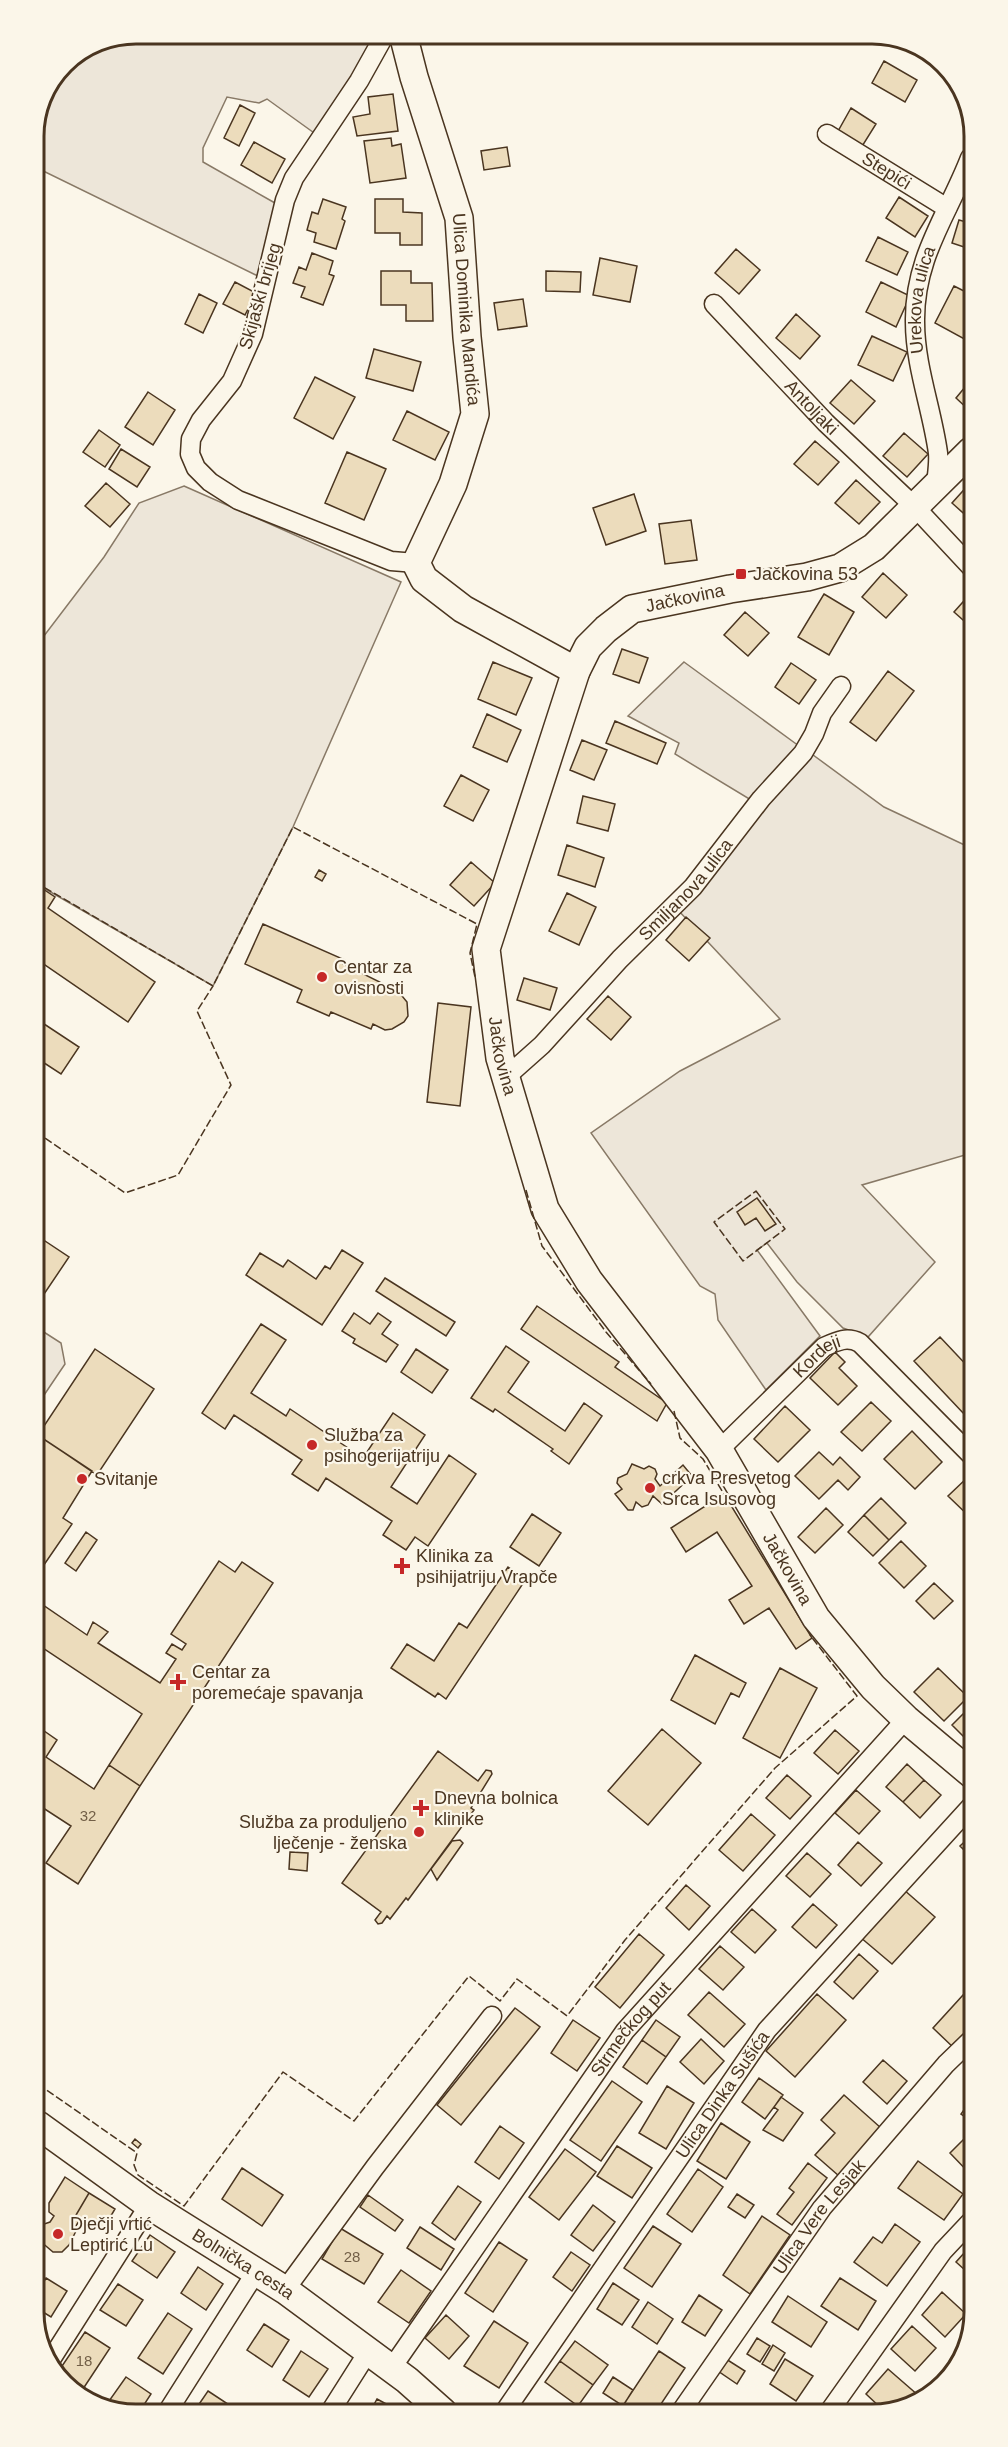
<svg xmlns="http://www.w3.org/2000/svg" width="1008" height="2447" font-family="Helvetica,sans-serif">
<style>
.green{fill:#ede6d9;stroke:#887966;stroke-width:1.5}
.building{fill:#ecdcbc;stroke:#4a3520;stroke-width:1.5}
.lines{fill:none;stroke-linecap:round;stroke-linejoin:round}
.street-casing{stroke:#4a3520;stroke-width:21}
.secondary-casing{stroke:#4a3520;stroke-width:30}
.street{stroke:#fbf6e9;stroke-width:18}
.secondary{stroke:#fbf6e9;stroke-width:27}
.fence{stroke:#4a3520;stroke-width:1.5;stroke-dasharray:8 3;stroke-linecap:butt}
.poi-dot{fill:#c62828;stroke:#fbf6e9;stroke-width:2}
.labels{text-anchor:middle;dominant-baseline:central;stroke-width:4.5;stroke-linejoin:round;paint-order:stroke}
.number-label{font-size:15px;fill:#725f47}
.street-label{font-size:18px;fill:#4a3520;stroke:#fbf6e9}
.poi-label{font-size:18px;fill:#4a3520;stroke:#fbf6e9;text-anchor:start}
.rim{fill:none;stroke:#4a3520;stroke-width:3}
</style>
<rect width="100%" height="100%" fill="#fbf6e9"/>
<path class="green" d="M378 38 317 135 267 99 259 103 227 97 203 148V162L275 203 260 277 33 166V129L63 63 97 41Z
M184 486 401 582 293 827 213 986 35 883 34 649 104 557 139 503Z
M684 662 799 746 751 800 675 754 679 743 628 716Z
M809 752 884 807 971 848 972 1153 862 1185 935 1262 868 1337 843 1328 797 1282 767 1243 757 1250 820 1336 766 1390 718 1320 715 1294 700 1286 591 1133 680 1071 780 1019 677 909Z
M36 1327 61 1343 65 1364 36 1407Z"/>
<path class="building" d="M884 61 917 80 905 102 872 83Z
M393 94 398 131 357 136 353 117 370 114 368 97Z
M240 105 255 113 239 146 224 138Z
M851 108 876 124 861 148 837 133Z
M391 138 392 146 401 144 406 178 370 183 364 141Z
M254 142 285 159 272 183 241 165Z
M507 147 510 166 484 170 481 151Z
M899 197 928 216 915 237 886 218Z
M323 199 346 207 342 219 345 221 336 249 314 242 316 233 307 230 312 212 318 214Z
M375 199H403V212L422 213V245H400V233H375Z
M959 220 970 223V249L952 243Z
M878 237 908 252 897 275 866 261Z
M736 249 760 270 739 294 715 273Z
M312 253 333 261 329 274 334 276 323 305 301 297 305 287 293 283 299 267 306 270Z
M600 258 637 266 630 302 593 295Z
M381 271H411V283H432L433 321H406V305H381Z
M546 271 581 272 580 292 546 291Z
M235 282 256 293 245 315 223 304Z
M881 282 910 296 896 327 866 312Z
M954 286 970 294V336L968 341 935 323Z
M199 294 217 303 203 333 185 324Z
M523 299 527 326 498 330 494 303Z
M796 314 820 336 800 359 776 338Z
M872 336 907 352 893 381 858 365Z
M374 349 421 362 413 391 366 378Z
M315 377 355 397 333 439 294 418Z
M851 380 875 401 854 424 830 403Z
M970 381V411L956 398Z
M148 392 175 410 153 445 125 427Z
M407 411 449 432 435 460 393 440Z
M99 430 120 445 105 467 83 452Z
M904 433 928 454 907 477 883 456Z
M815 441 839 462 818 485 794 464Z
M121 449 150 467 137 487 109 469Z
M347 452 386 469 364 520 325 503Z
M856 480 880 502 859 524 835 503Z
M971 482V520L952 503Z
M106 483 130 504 110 527 85 506Z
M634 494 646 531 606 545 593 508Z
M691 520 697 560 665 564 659 524Z
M883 573 907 595 886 618 862 597Z
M971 593V627L954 612Z
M824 594 854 612 829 655 798 637Z
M745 612 769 633 748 656 724 635Z
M622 649 648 658 639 683 613 674Z
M493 662 532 678 516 715 478 699Z
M791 663 816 680 799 704 775 687Z
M888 671 914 691 876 741 850 722Z
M487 714 521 730 507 762 473 747Z
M615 721 666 743 657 764 606 743Z
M582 740 607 750 594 780 570 770Z
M461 775 489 790 473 821 444 806Z
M583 796 615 804 608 831 577 823Z
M567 845 604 858 595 887 558 875Z
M471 862 495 883 474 906 450 885Z
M319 870 326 874 322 881 315 877Z
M37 885 55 897 48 908 155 982 128 1022 35 958Z
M567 893 596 907 579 945 549 931Z
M686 917 710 938 689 961 666 940Z
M263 924 345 960 343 964 398 991 407 1002 408 1016 404 1022 392 1029 385 1030 373 1024 371 1029 331 1012 329 1016 297 1002 302 990 245 964Z
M524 978 557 988 550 1010 517 1000Z
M608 996 631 1017 611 1040 587 1019Z
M438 1003 471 1007 460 1106 427 1102Z
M35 1018 79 1047 61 1074 35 1057Z
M757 1198 776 1224 765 1231 756 1218 745 1225 737 1212Z
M36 1235 69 1257 38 1303 36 1302Z
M342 1250 363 1263 322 1325 246 1275 260 1253 283 1267 288 1260 316 1279 325 1266 330 1269Z
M385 1278 455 1322 446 1336 376 1291Z
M537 1306 619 1362 615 1367 667 1403 657 1421 521 1329Z
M354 1313 370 1324 378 1313 391 1322 382 1334 398 1345 386 1362 353 1343 355 1339 342 1331Z
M261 1324 286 1340 251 1393 286 1416 290 1409 363 1458 393 1413 425 1435 391 1487 417 1504 449 1455 476 1474 428 1546 415 1537 406 1550 383 1535 392 1521 326 1478 318 1491 292 1474 302 1460 234 1415 225 1429 202 1413Z
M940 1337 973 1372V1409L965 1415 914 1361Z
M506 1346 529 1362 508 1392 565 1431 584 1403 602 1416 569 1464 551 1451 553 1449 495 1409 493 1412 471 1398Z
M95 1349 154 1389 97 1475 38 1435Z
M416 1349 448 1370 432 1393 401 1372Z
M835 1352 845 1362 839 1368 857 1386 838 1405 810 1378Z
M871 1402 891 1421 862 1451 841 1432Z
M785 1406 810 1430 778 1462 754 1439Z
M912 1431 942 1462 915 1489 884 1459Z
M36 1434 92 1471 63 1518 72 1524 37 1575Z
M819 1452 833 1465 840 1457 860 1477 848 1490 838 1480 819 1499 795 1476Z
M632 1464 644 1469 649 1466 655 1469 657 1474 655 1479 660 1486 683 1465 692 1476 662 1504 653 1496 648 1505 642 1507 636 1502 633 1510H628L615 1494 622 1489 617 1483 618 1478 627 1474Z
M969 1476 973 1480V1520L948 1496Z
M724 1494 812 1638 796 1649 769 1608 744 1624 729 1600 752 1586 717 1532 686 1552 671 1528Z
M881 1498 906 1523 889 1540 864 1515Z
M826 1508 843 1525 815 1553 798 1537Z
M532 1514 561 1533 539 1566 510 1547Z
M864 1515 889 1540 873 1556 848 1532Z
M86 1532 97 1540 76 1571 65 1563Z
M901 1541 926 1566 904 1588 879 1563Z
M219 1561 235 1572 242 1562 273 1583 140 1786 109 1765 142 1714 37 1644V1601L87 1635 93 1622 108 1632 98 1643 160 1683 176 1659 166 1653 172 1644 182 1650 186 1644 171 1634Z
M508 1567 526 1579 446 1699 438 1693 435 1697 391 1668 407 1644 434 1661 459 1623 467 1628Z
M934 1583 953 1601 934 1619 916 1601Z
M695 1655 746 1683 739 1697 731 1693 715 1724 671 1700Z
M780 1668 817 1688 780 1758 743 1738Z
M938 1668 968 1697 944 1721 914 1692Z
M974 1703V1743L972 1745 952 1725Z
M37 1726 57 1740 46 1757 94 1789 109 1765 140 1786 78 1884 46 1863 71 1826 37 1804Z
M662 1729 701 1763 648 1825 608 1791Z
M835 1730 859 1751 838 1774 814 1753Z
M438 1751 478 1781 486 1770 491 1771 492 1774 471 1808 474 1810 408 1900 406 1898 390 1919 387 1916 382 1923 378 1924 375 1920 381 1912 342 1883Z
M907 1764 924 1780 903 1802 886 1787Z
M787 1775 811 1796 790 1819 766 1798Z
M924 1780 941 1795 920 1818 903 1802Z
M856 1790 880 1811 859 1834 835 1813Z
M751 1814 775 1835 743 1871 719 1850Z
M974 1833V1860L960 1846Z
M460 1840 463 1843 437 1880 431 1869 452 1841Z
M858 1842 882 1863 861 1886 838 1865Z
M290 1852 308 1853 307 1871 289 1869Z
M807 1853 831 1874 810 1897 786 1876Z
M686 1885 710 1906 689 1930 666 1908Z
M903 1889 935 1917 892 1964 860 1937Z
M813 1904 837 1925 816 1948 792 1927Z
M752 1909 776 1930 755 1953 731 1932Z
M974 1921V1938L966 1929Z
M639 1934 664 1955 620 2008 595 1987Z
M720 1946 744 1967 723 1990 699 1969Z
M859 1954 878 1971 853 1999 834 1982Z
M974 1983V2030L956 2050 933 2028Z
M709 1992 745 2024 724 2047 688 2015Z
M817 1994 846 2020 795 2077 766 2051Z
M515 2008 540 2027 461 2125 437 2105Z
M573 2020 600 2038 577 2071 551 2053Z
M656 2020 680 2037 666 2057 642 2040Z
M701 2039 724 2061 704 2084 680 2062Z
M642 2040 666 2057 647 2084 623 2067Z
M883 2060 907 2081 887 2104 863 2082Z
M759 2078 783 2095 765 2119 742 2102Z
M612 2081 642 2102 601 2161 570 2140Z
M667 2086 694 2103 666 2149 639 2133Z
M844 2095 881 2128 839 2176 815 2155 835 2133 821 2120Z
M781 2097 803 2113 783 2141 763 2130 778 2110 774 2107Z
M971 2100 974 2103 975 2124 961 2114Z
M721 2123 750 2142 726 2179 697 2161Z
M500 2126 524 2143 499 2179 475 2162Z
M972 2131 975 2134V2173L972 2176 950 2153Z
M135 2139 141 2144 138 2148 132 2143Z
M617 2146 652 2168 632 2198 597 2176Z
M565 2149 596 2172 559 2220 529 2197Z
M918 2161 963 2194 944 2220 898 2188Z
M808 2163 827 2178 792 2225 777 2214 794 2192 789 2188Z
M242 2168 283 2195 262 2226 222 2199Z
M698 2169 723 2187 692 2232 667 2214Z
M65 2177 89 2193 76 2215 81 2218 74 2229 76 2231 69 2245 62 2252H53L40 2241V2232L44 2224 50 2222 54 2216 49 2212V2203Z
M458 2186 481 2202 455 2240 432 2223Z
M89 2193 115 2209 102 2231 76 2215Z
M737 2194 754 2205 745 2218 728 2207Z
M368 2195 403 2220 395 2231 360 2207Z
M593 2205 615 2222 593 2251 571 2235Z
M762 2216 790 2235 750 2294 723 2275Z
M895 2224 920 2242 887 2286 854 2262 873 2237 882 2243Z
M653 2226 681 2244 652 2287 624 2268Z
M420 2227 454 2249 441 2270 407 2248Z
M340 2228 383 2254 364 2284 322 2259Z
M150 2235 175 2252 157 2278 132 2261Z
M975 2241V2279L956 2262Z
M499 2242 527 2260 493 2312 465 2293Z
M571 2252 590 2265 572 2291 553 2277Z
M198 2267 223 2284 206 2310 181 2293Z
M401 2270 431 2291 409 2323 378 2302Z
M46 2278 67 2291 51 2317 38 2309V2291Z
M840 2278 876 2301 858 2330 821 2306Z
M613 2283 639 2300 622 2325 597 2309Z
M118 2284 143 2300 126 2326 100 2310Z
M942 2292 966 2314 945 2337 922 2315Z
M699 2295 722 2310 705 2336 682 2322Z
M788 2296 827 2322 811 2347 772 2322Z
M648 2302 673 2319 657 2344 632 2327Z
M168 2313 192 2329 163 2374 138 2358Z
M446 2315 469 2336 449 2359 425 2338Z
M494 2321 528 2343 499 2388 464 2366Z
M264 2324 289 2340 272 2367 247 2350Z
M912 2326 936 2348 915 2371 891 2349Z
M85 2332 110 2348 79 2395 73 2393 58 2372Z
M757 2338 770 2346 760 2362 747 2354Z
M575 2341 608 2365 593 2385 560 2361Z
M773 2345 785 2353 774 2371 762 2364Z
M301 2351 328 2369 309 2397 283 2380Z
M659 2351 685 2368 657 2410H627L622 2407Z
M726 2359 745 2371 737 2384 718 2371Z
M785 2359 813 2376 796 2401 770 2384Z
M560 2361 593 2385 578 2406 545 2382Z
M888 2369 919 2396 905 2409H882L866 2394Z
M126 2377 151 2394 138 2414H129L101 2403 103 2401 107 2404Z
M613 2377 633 2390 623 2406 603 2393Z
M208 2391 237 2410 236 2413H193Z
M377 2399 401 2412H370Z
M698 2403 708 2410H693Z
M737 2404 746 2410H734Z"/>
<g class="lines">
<defs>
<g id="street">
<path d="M383 38 359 81 294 178 285 200 253 334 232 381 201 420 191 439 190 454 196 468 210 482 238 500 391 561 416 563"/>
<path id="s1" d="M827 134 947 208"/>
<path id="s2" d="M714 304 826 423 915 507 971 567"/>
<path id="s3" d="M936 485C937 474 939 463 938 453 932 409 915 366 915 322 914 257 948 215 970 158"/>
<path id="s4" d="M506 1077 542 1045 620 959 693 887 761 799 803 753 814 734 822 713 841 686"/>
<path id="s5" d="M719 1450 824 1347C837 1341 847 1336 860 1343L973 1457"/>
<path d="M285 2290 375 2167 492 2016"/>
<path d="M50 2361 149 2205"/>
<path id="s6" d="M391 2369 625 2031 906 1719"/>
<path d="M831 2409 943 2251 975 2217"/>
<path id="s7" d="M682 2410 822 2208 946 2064 974 2037"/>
<path id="s8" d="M505 2411 767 2030 974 1803"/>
<path d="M330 2412 368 2352"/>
<path d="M166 2414 256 2272"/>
</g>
<g id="secondary">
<path id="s9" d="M404 38 414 77 459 218 467 337 475 414 453 484 416 563 424 579 463 609 576 671"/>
<path id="s10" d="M971 451 874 547 840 568 807 577 730 589 632 609 606 629 588 647 576 671 486 949 500 1058 545 1209 589 1281 719 1450 816 1618 873 1687 906 1719 974 1776"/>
<path id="s11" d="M38 2125 149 2205 285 2290 407 2380 443 2412"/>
</g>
</defs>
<use href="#street" class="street-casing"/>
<use href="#secondary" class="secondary-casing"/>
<use href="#street" class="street"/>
<use href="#secondary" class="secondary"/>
<path class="fence" d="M35 882 213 986 293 827 477 924 470 953 475 977
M36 1132 125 1193 178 1175 231 1085 197 1011 213 986
M526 1190 542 1246 606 1332 651 1384
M756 1191 785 1229 743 1261 714 1222Z
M674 1411 680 1438 703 1459 725 1496
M38 2084 137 2153 134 2165 138 2175 184 2206 283 2072 354 2121 469 1976 500 2001 517 1979 567 2016 625 1940 775 1768 857 1696 810 1635"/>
</g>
<g class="poi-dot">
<rect x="735" y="568" width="12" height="12" rx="3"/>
<circle cx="322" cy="977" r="6"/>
<circle cx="312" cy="1445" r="6"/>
<circle cx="82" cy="1479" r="6"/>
<circle cx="650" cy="1488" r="6"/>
<path d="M399 1557h6v6h6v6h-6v6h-6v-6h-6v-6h6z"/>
<path d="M175 1673h6v6h6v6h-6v6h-6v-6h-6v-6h6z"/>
<path d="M418 1799h6v6h6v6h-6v6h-6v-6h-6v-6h6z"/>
<circle cx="419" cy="1832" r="6"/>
<circle cx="58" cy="2234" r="6"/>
</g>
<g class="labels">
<g class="number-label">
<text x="88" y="1815">32</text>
<text x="352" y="2256">28</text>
<text x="84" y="2360">18</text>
</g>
<g class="street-label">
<text stroke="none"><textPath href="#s1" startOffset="70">Stepići</textPath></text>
<text transform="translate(260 296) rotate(-74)">Skijaški brijeg</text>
<text stroke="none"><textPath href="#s3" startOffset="188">Urekova ulica</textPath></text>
<text stroke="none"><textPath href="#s9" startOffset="280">Ulica Dominika Mandića</textPath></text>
<text stroke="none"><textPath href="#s2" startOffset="142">Antoljaki</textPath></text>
<text transform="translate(685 598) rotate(-12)">Jačkovina</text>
<text stroke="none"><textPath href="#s4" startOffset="260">Smiljanova ulica</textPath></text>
<text stroke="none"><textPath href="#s10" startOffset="874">Jačkovina</textPath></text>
<text stroke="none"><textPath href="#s5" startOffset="136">Kordeji</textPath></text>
<text stroke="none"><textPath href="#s10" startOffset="1468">Jačkovina</textPath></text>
<text stroke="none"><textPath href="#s6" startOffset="416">Strmečkog put</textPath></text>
<text stroke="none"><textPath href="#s8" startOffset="384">Ulica Dinka Sušića</textPath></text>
<text stroke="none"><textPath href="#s7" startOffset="237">Ulica Vere Lesjak</textPath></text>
<text stroke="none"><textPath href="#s11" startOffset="248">Bolnička cesta</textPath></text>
</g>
<g class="poi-label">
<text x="753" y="574">Jačkovina 53</text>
<text x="334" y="967">Centar za<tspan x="334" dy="21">ovisnosti</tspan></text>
<text x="324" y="1435">Služba za<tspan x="324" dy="21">psihogerijatriju</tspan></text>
<text x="662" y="1478">crkva Presvetog<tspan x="662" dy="21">Srca Isusovog</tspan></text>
<text x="94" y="1479">Svitanje</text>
<text x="416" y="1556">Klinika za<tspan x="416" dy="21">psihijatriju Vrapče</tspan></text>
<text x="192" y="1672">Centar za<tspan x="192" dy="21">poremećaje spavanja</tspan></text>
<text x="434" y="1798">Dnevna bolnica<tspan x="434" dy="21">klinike</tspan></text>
<text x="407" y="1822" text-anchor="end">Služba za produljeno<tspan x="407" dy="21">lječenje - ženska</tspan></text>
<text x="70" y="2224">Dječji vrtić<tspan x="70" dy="21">Leptirić Lu</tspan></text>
</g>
</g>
<path d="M0 0H1008V2447H0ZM136 44H872A92 92 0 0 1 964 136V2312A92 92 0 0 1 872 2404H136A92 92 0 0 1 44 2312V136A92 92 0 0 1 136 44Z" fill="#fbf6e9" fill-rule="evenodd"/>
<path class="rim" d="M136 44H872A92 92 0 0 1 964 136V2312A92 92 0 0 1 872 2404H136A92 92 0 0 1 44 2312V136A92 92 0 0 1 136 44Z"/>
</svg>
